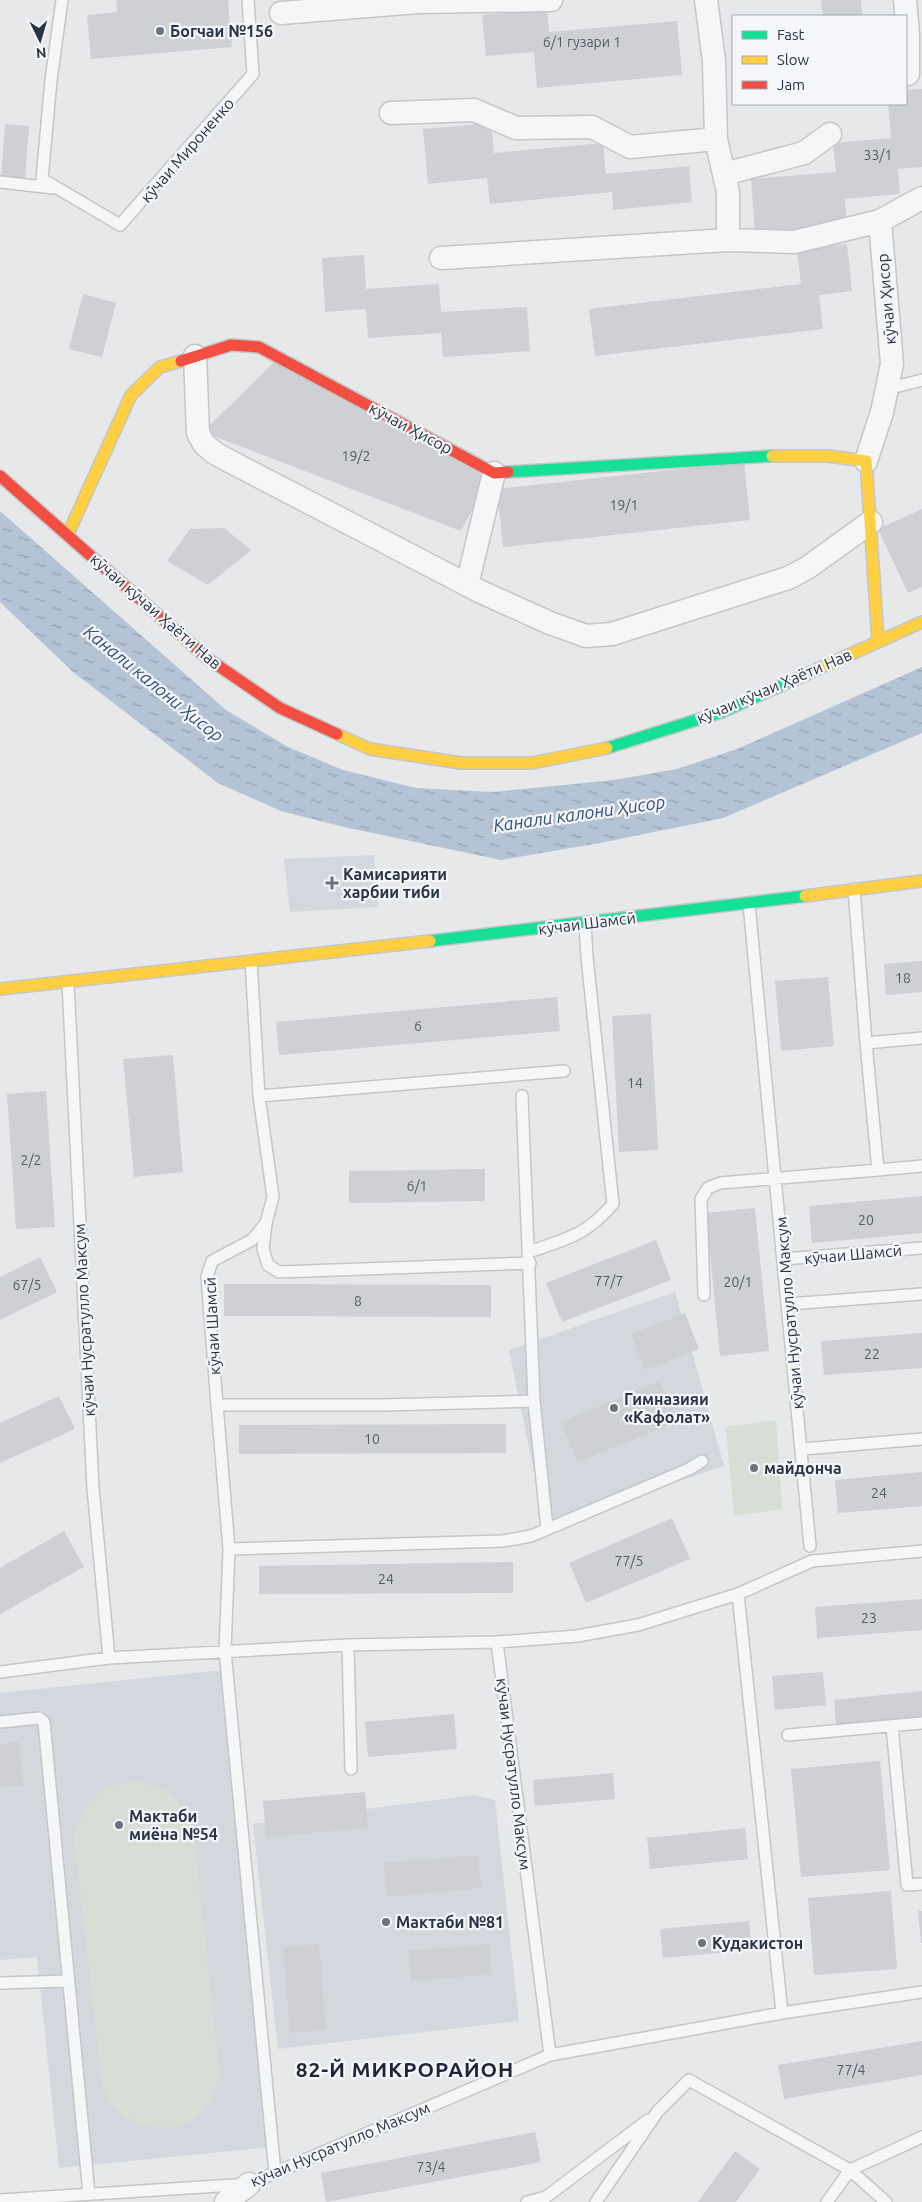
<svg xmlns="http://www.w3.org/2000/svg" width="922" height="2202" font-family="Ubuntu,sans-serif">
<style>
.built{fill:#d4d7dd}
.park{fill:#d6ded6}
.water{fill:url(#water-ripples)}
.building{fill:#ced0d3}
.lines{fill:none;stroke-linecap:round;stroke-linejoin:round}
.lane-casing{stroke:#c4c6c8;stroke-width:14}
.street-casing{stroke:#c4c6c8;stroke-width:25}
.fast-casing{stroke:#c4c6c8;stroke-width:14}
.slow-casing{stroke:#c4c6c8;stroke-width:14}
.jam-casing{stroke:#c4c6c8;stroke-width:14}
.lane{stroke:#f5f6f7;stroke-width:11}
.street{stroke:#f5f6f7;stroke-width:22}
.fast{stroke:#16e098;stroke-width:11}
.slow{stroke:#ffcf43;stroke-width:11}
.jam{stroke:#f24e42;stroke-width:11}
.poi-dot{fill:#6c737f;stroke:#f4f6f9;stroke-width:2}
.labels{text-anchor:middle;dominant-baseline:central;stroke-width:4.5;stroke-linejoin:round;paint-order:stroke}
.number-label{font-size:14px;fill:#545c69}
.poi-label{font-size:16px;font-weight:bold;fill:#2b3445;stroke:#f4f6f9;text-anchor:start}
.street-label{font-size:16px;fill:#2b3445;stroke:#f4f6f9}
.water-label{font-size:18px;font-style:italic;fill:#34527a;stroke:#f4f6f9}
.district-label{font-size:21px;font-weight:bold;letter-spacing:1px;fill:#1d2536;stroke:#f4f6f9}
</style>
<defs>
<pattern id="water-ripples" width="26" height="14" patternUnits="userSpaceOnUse" patternTransform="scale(1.25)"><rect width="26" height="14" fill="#b4c4d5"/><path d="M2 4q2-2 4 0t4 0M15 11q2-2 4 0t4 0" fill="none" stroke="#93a0af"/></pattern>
</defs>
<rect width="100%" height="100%" fill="#e6e8ea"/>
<path class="built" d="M374 855 378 907 290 912 284 859Z
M675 1292 724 1466 545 1526 509 1350Z
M222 1670 270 2147 59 2168 37 1957 0 1960V1693Z
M474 1795 495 1800 519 2021 278 2049 253 1824Z"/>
<path class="park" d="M776 1420 782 1509 734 1516 726 1427Z
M139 1781C169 1789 181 1799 193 1827L220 2075C216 2088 212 2099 203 2110 180 2137 130 2132 111 2103 107 2098 105 2091 102 2085L74 1838C83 1800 100 1784 139 1781Z"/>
<path class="water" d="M0 511 226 710 288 747 343 770 416 788 492 792 614 780 677 769 737 749 922 667V733L723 818 600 843 501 860 344 827 281 811 218 783 73 672 0 602Z"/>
<path class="building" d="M116 0H228L232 47 91 59 87 15 117 12Z
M821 0H861L862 16H823Z
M547 10 549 32 677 21 682 75 537 88 534 52 486 56 482 15Z
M922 89V167L898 169 900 194 845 199 847 225 755 232 751 179 836 172 833 143 891 138 888 104H906V90Z
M491 123 494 153 603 143 606 174 689 166 692 202 613 210 612 192 490 204 487 178 428 184 423 129Z
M5 124 29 126 25 181 1 179Z
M847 244 852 291 819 295 823 329 595 356 589 309 801 284 797 250Z
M364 255 366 289 439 284 441 312 527 307 530 351 443 357 441 333 368 338 366 309 325 312 322 258Z
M83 294 116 303 102 357 69 349Z
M275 361 489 479 461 531 203 432Z
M744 462 750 520 503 547 497 489Z
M922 509V587L908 593 878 529Z
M224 528 251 550 208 585 167 561 190 529Z
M922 961V992L886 995 884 964Z
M828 977 834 1046 781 1051 775 981Z
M557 997 560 1031 279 1055 276 1022Z
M651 1014 658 1150 619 1152 612 1016Z
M173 1055 183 1172 134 1177 123 1059Z
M46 1091 55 1227 16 1229 7 1094Z
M485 1169V1201L349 1203V1171Z
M922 1196V1233L812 1243 809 1206Z
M755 1208 769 1351 720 1356 706 1213Z
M656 1240 671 1280 562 1322 546 1283Z
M40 1257 57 1292 0 1320V1277Z
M224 1284 491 1285V1317L224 1316Z
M685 1313 699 1349 645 1370 631 1334Z
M922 1333V1368L824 1375 821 1341Z
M660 1381 677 1422 577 1462 561 1422Z
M59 1396 75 1429 0 1463V1423Z
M506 1424V1453L239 1454V1425Z
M922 1472V1506L838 1513 835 1480Z
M672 1518 690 1559 586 1603 569 1563Z
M64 1531 84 1567 0 1614V1568Z
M513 1562V1593L259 1594V1566Z
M922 1599V1630L817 1638 815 1607Z
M823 1672 826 1705 775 1710 772 1676Z
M922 1691V1725L837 1734 834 1700Z
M454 1714 457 1749 368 1757 365 1722Z
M19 1742 23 1785 0 1787V1744Z
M880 1761 890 1870 801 1877 791 1769Z
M613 1773 615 1799 535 1806 533 1780Z
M365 1792 368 1828 266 1837 263 1801Z
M745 1828 748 1859 650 1869 647 1838Z
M478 1855 481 1888 387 1897 384 1863Z
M891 1891 897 1969 814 1975 808 1898Z
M918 1911H922V1943H921Z
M749 1921 752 1950 663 1958 660 1929Z
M319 1944 326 2030 290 2033 283 1947Z
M489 1944 492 1974 411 1981 409 1951Z
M922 2041V2075L784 2099 778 2065Z
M535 2132 541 2162 326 2202 321 2173Z
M735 2151 760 2169 736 2202H698Z"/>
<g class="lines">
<defs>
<path id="lane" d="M62 0 51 80 42 179 120 225 253 74 248 0
M0 182 53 188
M887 389 922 380
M854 889 866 1043 922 1038
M749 904 810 1546
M251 961 259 1096 273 1197 266 1223 252 1240 212 1261 207 1277 217 1405H384L534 1401
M68 982 93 1488 109 1658
M866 1043 878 1170 922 1166
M259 1096 564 1071
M522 1096 534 1401 547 1529
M266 1223 263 1249 268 1265 279 1272 530 1263
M529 1252C568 1238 585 1236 613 1204L587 957 585 924
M784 1259 922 1248
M704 1295 701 1199 708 1188 720 1183 878 1170
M788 1304 922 1294
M217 1405 229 1549 225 1651 275 2173
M802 1449 922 1439
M229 1549 503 1541 531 1536 689 1469 702 1461
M738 1594 782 2013
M497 1642 550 2055
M348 1645 351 1769
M0 1672 109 1658 348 1645 497 1642 577 1636 638 1625 738 1594 812 1561 922 1551
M0 1722 39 1718 44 1722 89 2194
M892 1726 907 1885 922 1884
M788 1735 922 1723
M0 1983 68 1981
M0 2200 249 2184 550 2055 782 2013 922 1992
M527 2202 546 2197 648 2120
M596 2202 658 2111 689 2080 850 2170 886 2202
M827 2202 850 2170 922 2137"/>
<path id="street" d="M706 0 714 61 716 139 728 192V240
M905 0 908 34V74
M281 13 418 2 551 0
M391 113 474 110 516 128 592 127 630 147 716 139
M724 174 804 153 830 134
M880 221 922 198
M441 258 728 240 794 242 880 221 892 364 882 412 866 461
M195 356 198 433 204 444 216 454 479 591 550 623 586 636 612 634 788 578 807 568 871 522
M467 585 494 473
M226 2202 249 2184"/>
<path id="fast" d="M508 472 772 456
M607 748 722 712 818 669
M430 941 805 896"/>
<path id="slow" d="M772 456H828L866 461 878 640
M68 534 131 395 160 367 181 361
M818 669 922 622
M337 734 370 749 461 763H532L607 748
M805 896 922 881
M0 989 430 941"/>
<path id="jam" d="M181 361 231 345 259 347 494 473 508 472
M0 476 207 658 280 708 337 734"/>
</defs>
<use href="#lane" class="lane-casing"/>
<use href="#street" class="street-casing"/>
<use href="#fast" class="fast-casing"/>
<use href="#slow" class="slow-casing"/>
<use href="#jam" class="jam-casing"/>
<use href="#lane" class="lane"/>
<use href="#street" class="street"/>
<use href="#fast" class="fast"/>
<use href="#slow" class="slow"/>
<use href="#jam" class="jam"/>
</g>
<g class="poi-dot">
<circle cx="160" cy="31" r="5"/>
<path d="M329.5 875.5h5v5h5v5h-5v5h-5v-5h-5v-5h5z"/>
<circle cx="614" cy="1408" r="5"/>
<circle cx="754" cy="1468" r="5"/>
<circle cx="119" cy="1825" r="5"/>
<circle cx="386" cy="1922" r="5"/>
<circle cx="702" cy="1943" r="5"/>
</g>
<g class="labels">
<g class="number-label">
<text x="582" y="42">6/1 гузари 1</text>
<text x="878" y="155">33/1</text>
<text x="356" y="456">19/2</text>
<text x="624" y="505">19/1</text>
<text x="903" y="978">18</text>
<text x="418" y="1026">6</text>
<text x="635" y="1083">14</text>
<text x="31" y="1160">2/2</text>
<text x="417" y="1186">6/1</text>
<text x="866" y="1220">20</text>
<text x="609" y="1281">77/7</text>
<text x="738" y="1282">20/1</text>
<text x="27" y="1285">67/5</text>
<text x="358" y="1301">8</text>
<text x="872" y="1354">22</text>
<text x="372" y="1439">10</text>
<text x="879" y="1493">24</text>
<text x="629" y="1561">77/5</text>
<text x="386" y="1579">24</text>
<text x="869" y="1618">23</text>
<text x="851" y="2070">77/4</text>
<text x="431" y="2167">73/4</text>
</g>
<g class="poi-label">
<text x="170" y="31">Богчаи №156</text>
<text x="343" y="874">Камисарияти<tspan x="343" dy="18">харбии тиби</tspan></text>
<text x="624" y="1399">Гимназияи<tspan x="624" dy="18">«Кафолат»</tspan></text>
<text x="764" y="1468">майдонча</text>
<text x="129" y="1816">Мактаби<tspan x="129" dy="18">миёна №54</tspan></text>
<text x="396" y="1922">Мактаби №81</text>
<text x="712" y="1943">Кудакистон</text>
</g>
<g class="street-label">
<text transform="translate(187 150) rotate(-49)">кӯчаи Мироненко</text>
<text transform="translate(886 299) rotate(-95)">кӯчаи Ҳисор</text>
<text transform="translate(411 428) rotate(28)">кӯчаи Ҳисор</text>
<text transform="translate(156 611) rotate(41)">кӯчаи кӯчаи Ҳаёти Нав</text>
<text transform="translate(774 686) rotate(-23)">кӯчаи кӯчаи Ҳаёти Нав</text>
<text transform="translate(587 923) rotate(-7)">кӯчаи Шамсӣ</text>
<text transform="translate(853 1254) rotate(-5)">кӯчаи Шамсӣ</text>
<text transform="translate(789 1313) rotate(-95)">кӯчаи Нусратулло Максум</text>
<text transform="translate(84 1320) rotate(-93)">кӯчаи Нусратулло Максум</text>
<text transform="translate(212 1326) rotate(-93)">кӯчаи Шамсӣ</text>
<text transform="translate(514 1774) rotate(83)">кӯчаи Нусратулло Максум</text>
<text transform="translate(340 2144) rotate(-23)">кӯчаи Нусратулло Максум</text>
</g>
<g class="water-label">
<text transform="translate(154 683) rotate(39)">Канали калони Ҳисор</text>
<text transform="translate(579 813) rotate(-8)">Канали калони Ҳисор</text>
</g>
<g class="district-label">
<text x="405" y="2069">82-Й МИКРОРАЙОН</text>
</g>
</g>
<rect x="732" y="15" width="175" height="90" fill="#f4f6f9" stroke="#a4a8b1"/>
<rect x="742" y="31" width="25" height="8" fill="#16e098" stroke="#a4a8b1"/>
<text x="777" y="40" font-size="15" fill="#2b3445">Fast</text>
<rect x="742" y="56" width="25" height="8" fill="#ffcf43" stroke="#a4a8b1"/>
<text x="777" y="65" font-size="15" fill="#2b3445">Slow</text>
<rect x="742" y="81" width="25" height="8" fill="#f24e42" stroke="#a4a8b1"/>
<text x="777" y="90" font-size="15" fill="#2b3445">Jam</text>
<g transform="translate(40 40) rotate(175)" stroke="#f4f6f9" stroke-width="4" paint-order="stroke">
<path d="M0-4L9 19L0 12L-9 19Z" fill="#2b3445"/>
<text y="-8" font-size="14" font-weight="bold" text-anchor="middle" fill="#2b3445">N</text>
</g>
</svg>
